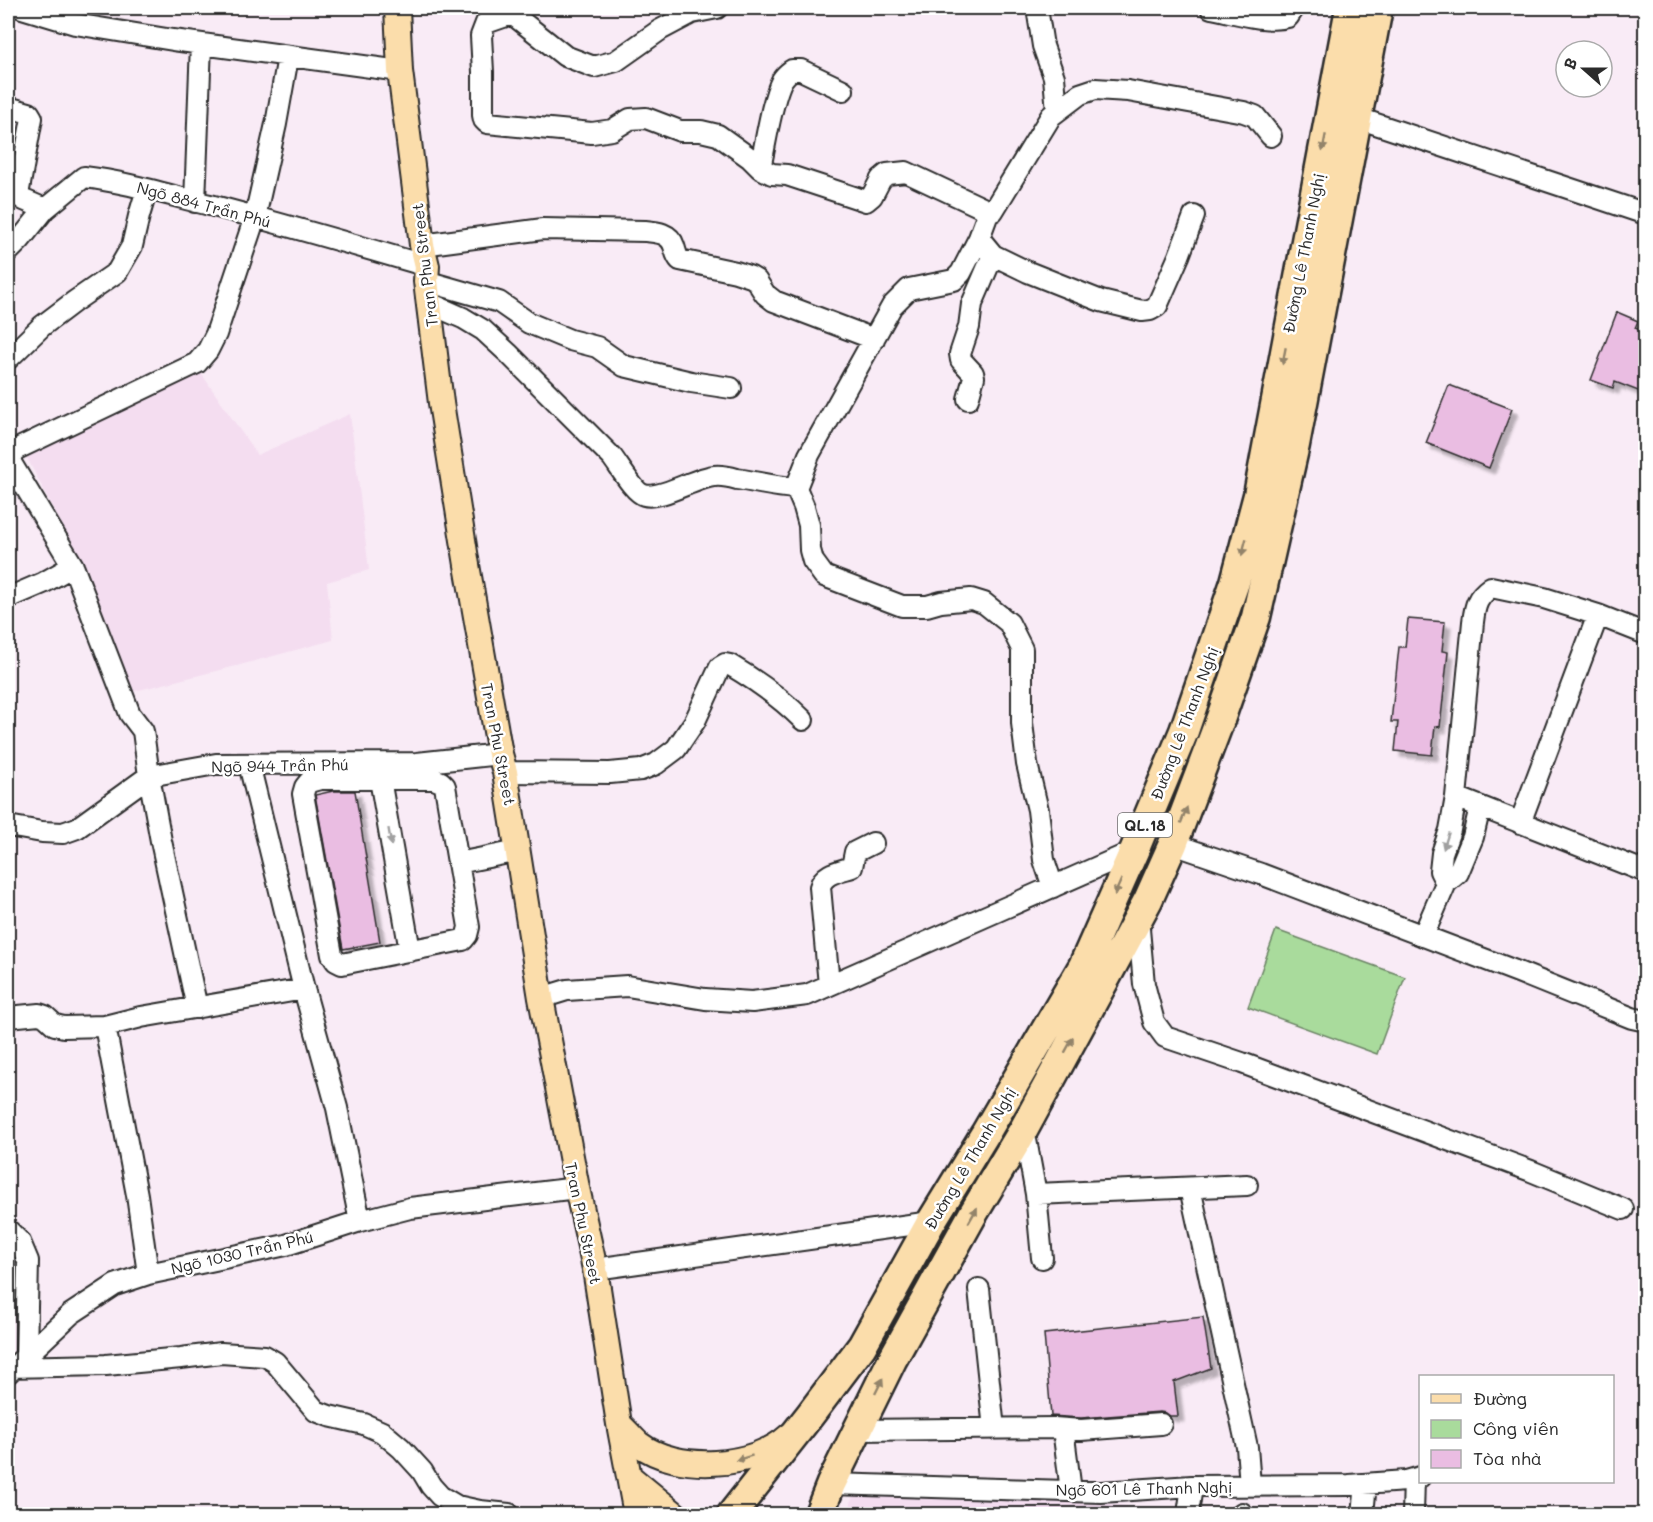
<svg xmlns="http://www.w3.org/2000/svg" width="1653" height="1522" font-family="Mali,sans-serif">
<style>
.built{fill:#f4ddf0}
.green{fill:#a9db9c;stroke:#6a8364;stroke-width:1.5}
.building{fill:#eabde2;stroke:#2b2b2b;stroke-width:1.5;filter:url(#shadow)}
.lines{fill:none;stroke-linecap:round;stroke-linejoin:round}
.minor-casing{stroke:#2b2b2b;stroke-width:24}
.major-casing{stroke:#2b2b2b;stroke-width:28}
.highway-casing{stroke:#2b2b2b;stroke-width:33}
.minor{stroke:#fff;stroke-width:20}
.major{stroke:#fbddab;stroke-width:24}
.highway{stroke:#fbddab;stroke-width:28}
.oneway{fill:#93846b}
.oneway2{fill:#a0a0a0}
.labels{text-anchor:middle;dominant-baseline:central;stroke-width:5;stroke-linejoin:round;paint-order:stroke}
.shield{fill:#fff;stroke:#6b6b6b;stroke-width:1.5}
.shield-label{font-size:15px;font-weight:bold;fill:#2b2b2b}
.street-label{font-size:16px;fill:#2b2b2b;stroke:#fff}
</style>
<defs>
<filter id="shadow"><feDropShadow dx="5.5" dy="5.5" stdDeviation="1.5" flood-color="#0004"/></filter>
</defs>
<rect width="100%" height="100%" fill="#f9ebf6"/>
<filter id="ink" filterUnits="userSpaceOnUse"><feTurbulence type="fractalNoise" baseFrequency=".0167" numOctaves="2"/><feDisplacementMap in="SourceGraphic" scale="12" xChannelSelector="R" yChannelSelector="G"/><feConvolveMatrix kernelMatrix="1 2 1 2 8 2 1 2 1" color-interpolation-filters="sRGB"/></filter>
<g filter="url(#ink)">
<path class="built" d="M201 373 257 455 350 414 369 570 327 582 333 640 240 665 131 692 82 564 25 454 90 418Z
M853 1494 1043 1496 1127 1506 1126 1514H849Z"/>
<path class="green" d="M1276 930 1405 977 1377 1054 1248 1007Z"/>
<path class="building" d="M1617 312 1638 321 1635 328 1646 332V394L1615 382 1613 388 1591 380Z
M1449 385 1512 409 1489 468 1426 443Z
M1408 619 1445 622 1442 651 1448 652 1440 727 1435 726 1432 755 1395 751 1398 722H1391L1399 647H1405Z
M333 791H355L380 942 343 949 315 795Z
M1203 1317 1211 1368 1174 1382 1178 1416H1170L1166 1413 1160 1412 1081 1418 1051 1416 1044 1334Z"/>
<g class="lines">
<defs>
<path id="minor" d="M22 8 75 24 173 40 400 71
M506 8 512 14 565 56 594 67 616 61 660 30 692 13 717 8
M1037 8 1043 46 1054 77 1057 111
M1211 8C1233 12 1267 23 1288 17L1294 8
M512 14 486 23 481 36 483 72V115L484 120 487 123 592 133 612 130 630 119 646 118 680 131H701L718 135 750 158 760 168 772 174 787 175 866 201 872 196 881 179 887 174 906 172 989 211
M8 107 29 113 32 118 18 195 24 200 45 209
M1358 118 1646 214
M760 168C766 143 771 102 782 80 785 75 788 73 792 70H801L843 90
M195 202 201 44
M979 238 993 255 1028 272 1101 301 1142 311 1150 310 1157 306 1179 256 1194 216
M422 245 543 229 645 231C657 232 670 233 674 246 676 252 676 256 680 260L736 272 751 277 756 280 765 294 774 301 874 339
M8 252 20 240 45 209 84 177C127 182 168 195 210 205 283 224 355 245 427 266
M426 281 499 302 529 323 570 340 597 347 624 366 691 382 731 388
M429 303 463 318 483 330 508 353 612 457C619 466 635 493 644 495 661 500 694 478 714 476 722 475 730 477 737 479 757 482 776 487 796 488L809 455 892 306 909 289 954 280 961 273 979 238 989 211H993L1051 116 1080 94 1095 89 1128 91 1244 112 1255 116 1271 136
M8 359 42 326 75 301 117 272 132 246 139 216 147 189
M968 399 974 377 973 373 961 360 960 354 969 327 972 304 993 255
M796 488 804 507 809 525 810 550 813 561 824 576 902 606H927L941 602 971 599 984 603 1009 623 1022 649V723L1027 764 1038 810 1044 860 1053 887
M8 598 43 583 73 566
M249 764 304 989 337 1108 360 1221
M505 772 610 773 641 770 656 764 676 749 695 721 720 667 725 664 730 665C757 681 781 698 803 720
M320 779H434L441 782 445 786 469 927 467 935 463 940 342 964 336 961 332 955 303 794 305 787 309 782Z
M380 779 410 951
M1456 797 1646 872
M1520 823 1598 615
M8 826 42 832 63 833 77 828 149 776 216 764 417 763 500 754
M1173 844 1261 874 1518 972 1632 1018 1646 1021
M458 863 518 851
M1446 883 1440 871 1442 853 1450 830 1456 797 1473 622C1475 605 1477 597 1491 587L1544 598 1598 615 1646 634
M1138 918 1144 984 1154 1022 1165 1037 1242 1063 1531 1171 1623 1209
M1423 936 1446 883 1458 873 1473 837 1480 807
M829 985 820 887C823 873 840 871 852 867L855 852 873 843
M541 998 567 990 627 986 705 999 752 1002 807 995 1134 851
M197 1008 161 841 149 776 143 731 130 714 73 566 11 463C10 457 12 452 17 449L197 363 208 350 216 334 255 217 276 124 288 57
M8 1017 39 1014 45 1016 55 1025 64 1027 105 1026 141 1017 304 989
M105 1026 137 1195 148 1274
M1024 1129 1036 1194 1042 1258
M1190 1188 1247 1447 1250 1485
M1036 1194 1247 1185
M8 1230 20 1242 28 1261 26 1354
M595 1269 931 1222
M979 1289 994 1429
M8 1367 106 1365 181 1358 221 1353 265 1356 275 1362 316 1411 329 1416 364 1424 382 1432 401 1448 422 1471 431 1486 440 1496 457 1506 480 1511 509 1514
M8 1373 71 1314 115 1285 148 1274 286 1245 360 1221 410 1208 577 1188
M1063 1429 1071 1491
M857 1430 1054 1428 1081 1430 1161 1424
M831 1484 1101 1492 1192 1486 1349 1485 1406 1481 1420 1477
M1188 1514 1192 1486
M1241 1514 1242 1513
M1363 1514 1366 1484
M1413 1514 1414 1479"/>
<path id="major" d="M397 8 400 71 422 245 427 266 426 281 441 403 467 565 500 754 505 772 541 998 577 1188 595 1269 619 1424 636 1514
M619 1424C626 1430 632 1438 639 1444 677 1473 754 1468 789 1436
M630 1477 675 1514"/>
<path id="highway" d="M732 1514 810 1415 862 1346 931 1222 985 1134 1083 966 1134 851 1184 731 1235 582 1258 495 1350 8
M819 1514 831 1484 892 1360 973 1214 1024 1129 1148 900 1173 844 1220 720 1256 617 1295 445 1378 8"/>
</defs>
<use href="#minor" class="minor-casing"/>
<use href="#major" class="major-casing"/>
<use href="#highway" class="highway-casing"/>
<use href="#minor" class="minor"/>
<use href="#major" class="major"/>
<use href="#highway" class="highway"/>
</g>
<defs><path id="oneway-solid" d="M-6-.8H1V-3.2L6.5 0L1 3.2V.8H-6Z" transform="scale(1.5)"/></defs>
<g class="oneway">
<use href="#oneway-solid" transform="translate(1324 143) rotate(101)"/>
<use href="#oneway-solid" transform="translate(1284 356) rotate(101)"/>
<use href="#oneway-solid" transform="translate(1244 547) rotate(105)"/>
<use href="#oneway-solid" transform="translate(1184 815) rotate(-69)"/>
<use href="#oneway-solid" transform="translate(1118 887) rotate(114)"/>
<use href="#oneway-solid" transform="translate(1069 1045) rotate(-61)"/>
<use href="#oneway-solid" transform="translate(973 1215) rotate(-60)"/>
<use href="#oneway-solid" transform="translate(879 1386) rotate(-64)"/>
<use href="#oneway-solid" transform="translate(744 1458) rotate(163)"/>
</g>
<g class="oneway2">
<use href="#oneway-solid" transform="translate(390 837) rotate(80)"/>
<use href="#oneway-solid" transform="translate(1446 841) rotate(108)"/>
</g>
</g>
<g class="labels">
<rect class="shield" x="1118" y="813" width="54" height="24" rx="4.5"/>
<g class="shield-label">
<text x="1145" y="825">QL.18</text>
</g>
<g class="street-label">
<text transform="translate(204 204) rotate(15)">Ngõ 884 Trần Phú</text>
<text transform="translate(1303 253) rotate(-79)">Đường Lê Thanh Nghị</text>
<text transform="translate(424 265) rotate(-97)">Tran Phu Street</text>
<text transform="translate(1184 723) rotate(-69)">Đường Lê Thanh Nghị</text>
<text transform="translate(499 744) rotate(79)">Tran Phu Street</text>
<text transform="translate(280 765) rotate(-1)">Ngõ 944 Trần Phú</text>
<text transform="translate(970 1158) rotate(-59)">Đường Lê Thanh Nghị</text>
<text transform="translate(584 1223) rotate(78)">Tran Phu Street</text>
<text transform="translate(242 1252) rotate(-13)">Ngõ 1030 Trần Phú</text>
<text transform="translate(1144 1488) rotate(-1)">Ngõ 601 Lê Thanh Nghị</text>
</g>
</g>
<rect width="1653" height="1522" fill="none" stroke="#fff" stroke-width="30"/>
<rect x="15" y="15" width="1623" height="1492" fill="none" stroke="#2b2b2b" stroke-width="2" filter="url(#ink)"/>
<rect x="1419" y="1375" width="195" height="108" fill="#ffffff" stroke="#aaaaaa" stroke-width="1.5"/>
<rect x="1431" y="1394" width="30" height="9" fill="#fbddab" stroke="#aaaaaa" stroke-width="1.5"/>
<text x="1473" y="1405" font-size="18" fill="#2b2b2b">Đường</text>
<rect x="1431" y="1420" width="30" height="18" fill="#a9db9c" stroke="#aaaaaa" stroke-width="1.5"/>
<text x="1473" y="1435" font-size="18" fill="#2b2b2b">Công viên</text>
<rect x="1431" y="1450" width="30" height="18" fill="#eabde2" stroke="#aaaaaa" stroke-width="1.5"/>
<text x="1473" y="1465" font-size="18" fill="#2b2b2b">Tòa nhà</text>
<g transform="translate(1584 69) rotate(291)"><circle r="28" fill="#ffffff" stroke="#aaaaaa" stroke-width="1.5"/>
<path d="M0-4.5L10 22L0 15L-10 22Z" fill="#2b2b2b"/>
<text y="-9" font-size="16" font-weight="bold" text-anchor="middle" fill="#2b2b2b">B</text>
</g>
</svg>
